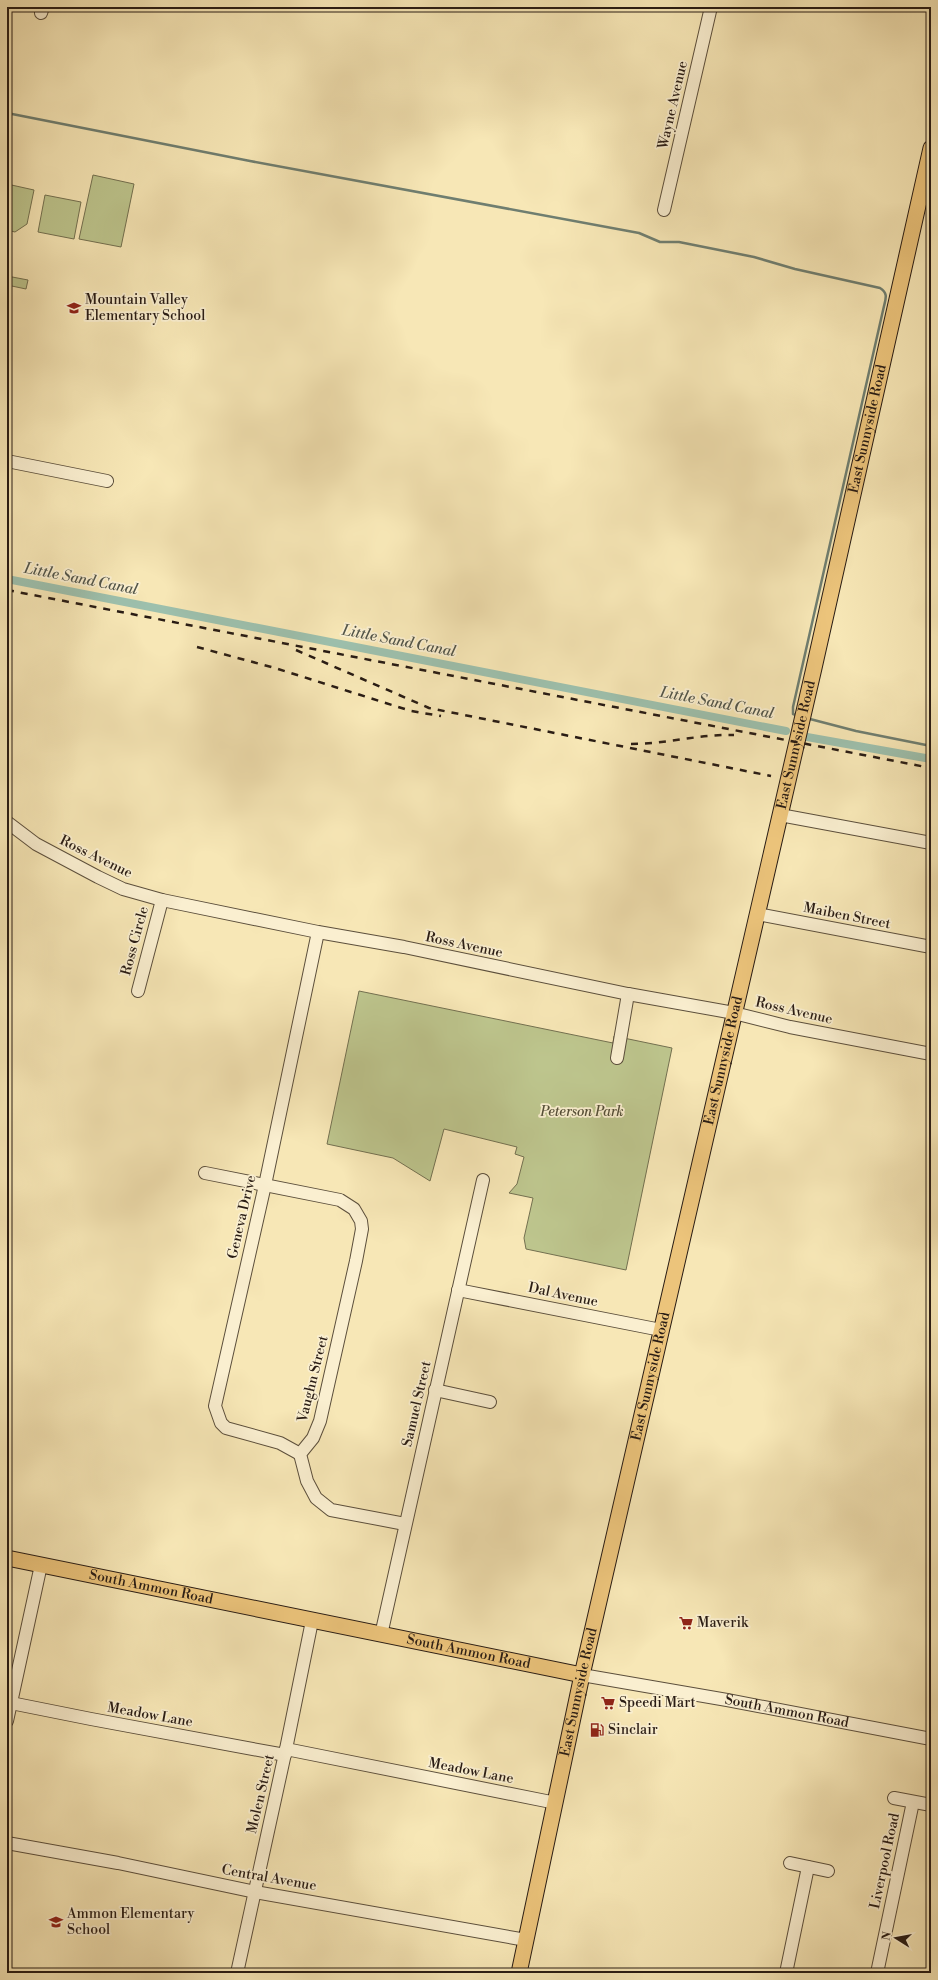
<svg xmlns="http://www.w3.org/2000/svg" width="938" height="1980" font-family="'Libre Bodoni',serif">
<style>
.green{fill:#bdc58d;stroke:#737050}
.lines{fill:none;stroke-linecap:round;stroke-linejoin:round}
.stream{stroke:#6f7e70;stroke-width:2.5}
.canal{stroke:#9dc0ad;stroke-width:8}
.minor-casing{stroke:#5c4f3c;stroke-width:14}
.major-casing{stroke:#291c14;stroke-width:17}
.minor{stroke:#faefd0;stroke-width:12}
.major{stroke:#ecc47b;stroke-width:15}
.rail{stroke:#291c14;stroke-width:2.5;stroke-dasharray:7 7;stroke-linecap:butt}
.labels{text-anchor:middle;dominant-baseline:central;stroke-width:3.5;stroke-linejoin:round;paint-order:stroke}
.street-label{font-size:14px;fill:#291c14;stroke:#faefd0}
.poi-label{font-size:14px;fill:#291c14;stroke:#faefd0;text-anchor:start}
.park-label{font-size:14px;font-style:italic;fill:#554f38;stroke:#faefd0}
.water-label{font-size:15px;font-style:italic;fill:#52554a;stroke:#faefd0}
</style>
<rect width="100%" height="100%" fill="#f7e7b6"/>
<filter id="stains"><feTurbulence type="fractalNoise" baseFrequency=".005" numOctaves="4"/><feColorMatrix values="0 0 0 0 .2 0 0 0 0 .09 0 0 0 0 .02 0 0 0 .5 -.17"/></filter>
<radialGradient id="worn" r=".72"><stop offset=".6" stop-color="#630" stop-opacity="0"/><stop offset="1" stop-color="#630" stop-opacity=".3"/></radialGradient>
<path class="green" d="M93 175 134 184 121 247 79 239Z
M7 184 34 190 27 224 15 232 7 230Z
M45 195 81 202 74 239 38 232Z
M7 276 28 280 26 289 7 285Z
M359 991 613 1043 614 1036 672 1048 626 1270 526 1249 524 1238 533 1198 509 1193 517 1184 524 1157 515 1154 517 1147 444 1129 430 1181 393 1158 327 1144Z"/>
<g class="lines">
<path class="stream" d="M7 113 250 161 639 233 660 242H679L754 257 795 269 880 288C888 293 886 298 884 306L793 707V714L796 715
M810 719 856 731 931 746"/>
<path class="canal" d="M7 579 786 731
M807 737 931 759"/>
<defs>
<g id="minor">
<path d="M41 13 43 7"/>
<path d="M664 210 711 7"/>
<path d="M7 461 107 481"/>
<path d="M780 815 931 843"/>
<path d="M7 822 36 844 98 877 123 889 162 900 318 932 404 947 628 994 734 1013 790 1027 931 1054"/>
<path d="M757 914 931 947"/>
<path d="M138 991 162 900"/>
<path d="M617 1058 628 994"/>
<path d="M205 1173 340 1200 354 1209 361 1221 362 1229 356 1261 320 1421 313 1438 300 1454 307 1481 316 1498 331 1510 405 1524"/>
<path d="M458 1290 661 1330"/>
<path d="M435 1390 490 1402"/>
<path d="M300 1454 280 1443 226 1428 221 1423 215 1406 265 1185 318 932"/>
<path d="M381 1635 483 1180"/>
<path id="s1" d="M582 1675 727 1700 931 1739"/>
<path d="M11 1703 91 1719 285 1755"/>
<path d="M7 1721 41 1565"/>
<path d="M286 1749 556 1803"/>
<path d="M894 1798 931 1805"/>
<path d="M7 1843 118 1863 255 1892 526 1940"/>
<path d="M790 1863 828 1871"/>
<path d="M237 1973 286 1749 312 1621"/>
<path d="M786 1973 808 1867"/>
<path d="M877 1973 913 1802"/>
</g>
<g id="major">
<path id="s2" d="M7 1558 582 1675"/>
<path id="s3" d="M519 1973 582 1675 814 668 931 148"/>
</g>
</defs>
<use href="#minor" class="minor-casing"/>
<use href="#major" class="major-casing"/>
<use href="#minor" class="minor"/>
<use href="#major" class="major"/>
<path class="rail" d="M7 590 931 768
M197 647 275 668 411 711 441 716
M296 650 429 708 771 776
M631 744C666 744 699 734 734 735"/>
</g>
<defs>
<symbol id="school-bare" viewBox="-9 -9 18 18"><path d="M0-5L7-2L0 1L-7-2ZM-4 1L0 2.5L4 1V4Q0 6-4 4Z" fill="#8f2418" stroke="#faefd0" stroke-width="2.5" paint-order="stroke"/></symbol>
<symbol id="supermarket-bare" viewBox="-9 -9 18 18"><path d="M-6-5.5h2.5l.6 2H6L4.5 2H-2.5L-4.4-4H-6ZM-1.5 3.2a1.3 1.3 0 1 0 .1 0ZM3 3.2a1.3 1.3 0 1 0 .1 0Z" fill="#8f2418" stroke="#faefd0" stroke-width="2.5" paint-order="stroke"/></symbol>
<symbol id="fuel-bare" viewBox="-9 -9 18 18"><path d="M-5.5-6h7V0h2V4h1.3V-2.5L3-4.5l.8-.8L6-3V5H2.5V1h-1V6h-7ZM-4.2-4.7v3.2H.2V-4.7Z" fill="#8f2418" stroke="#faefd0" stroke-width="2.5" paint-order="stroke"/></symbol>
</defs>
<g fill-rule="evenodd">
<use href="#school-bare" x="64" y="298" width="20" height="20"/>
<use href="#supermarket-bare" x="676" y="1613" width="20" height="20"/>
<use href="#supermarket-bare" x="598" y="1693" width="20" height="20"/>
<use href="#fuel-bare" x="587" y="1720" width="20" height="20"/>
<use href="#school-bare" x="46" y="1912" width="20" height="20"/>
</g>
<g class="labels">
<g class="street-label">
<text transform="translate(673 105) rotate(-77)">Wayne Avenue</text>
<text stroke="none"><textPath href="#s3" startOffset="1583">East Sunnyside Road</textPath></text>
<text stroke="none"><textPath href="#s3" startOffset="1259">East Sunnyside Road</textPath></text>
<text transform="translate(96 857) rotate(26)">Ross Avenue</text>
<text transform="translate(847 916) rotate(11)">Maiben Street</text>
<text transform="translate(135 941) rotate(-75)">Ross Circle</text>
<text transform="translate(464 945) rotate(12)">Ross Avenue</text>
<text transform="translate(794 1011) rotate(13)">Ross Avenue</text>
<text stroke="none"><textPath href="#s3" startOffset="935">East Sunnyside Road</textPath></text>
<text transform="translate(242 1217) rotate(-77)">Geneva Drive</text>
<text transform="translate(563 1295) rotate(12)">Dal Avenue</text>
<text stroke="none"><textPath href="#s3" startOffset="611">East Sunnyside Road</textPath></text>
<text transform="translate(313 1379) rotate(-76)">Vaughn Street</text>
<text transform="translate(417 1404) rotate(-77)">Samuel Street</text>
<text stroke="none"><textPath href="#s2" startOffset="147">South Ammon Road</textPath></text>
<text stroke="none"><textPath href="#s2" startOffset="471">South Ammon Road</textPath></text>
<text stroke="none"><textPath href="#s3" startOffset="287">East Sunnyside Road</textPath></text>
<text stroke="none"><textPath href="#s1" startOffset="208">South Ammon Road</textPath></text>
<text transform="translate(150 1715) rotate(10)">Meadow Lane</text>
<text transform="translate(471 1771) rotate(11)">Meadow Lane</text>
<text transform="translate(261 1794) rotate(-77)">Molen Street</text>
<text transform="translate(885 1861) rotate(-78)">Liverpool Road</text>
<text transform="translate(269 1878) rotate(10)">Central Avenue</text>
</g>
<g class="poi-label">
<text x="85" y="300">Mountain Valley<tspan x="85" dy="16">Elementary School</tspan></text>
<text x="697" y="1623">Maverik</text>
<text x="619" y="1703">Speedi Mart</text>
<text x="608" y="1730">Sinclair</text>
<text x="67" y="1914">Ammon Elementary<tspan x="67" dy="16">School</tspan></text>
</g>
<g class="park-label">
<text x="582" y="1112">Peterson Park</text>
</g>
<g class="water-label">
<text transform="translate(81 579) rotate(11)">Little Sand Canal</text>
<text transform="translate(399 641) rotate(11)">Little Sand Canal</text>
<text transform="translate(717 703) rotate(11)">Little Sand Canal</text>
</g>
</g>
<rect width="938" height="1980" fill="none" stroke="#f7e7b6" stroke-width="24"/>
<rect x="8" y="8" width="922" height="1964" fill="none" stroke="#291c14" stroke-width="2"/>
<rect x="12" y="12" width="914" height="1956" fill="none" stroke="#291c14"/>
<g transform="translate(896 1938) rotate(281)" stroke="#faefd0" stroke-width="3" paint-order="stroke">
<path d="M0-3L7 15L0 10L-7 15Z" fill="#291c14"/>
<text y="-6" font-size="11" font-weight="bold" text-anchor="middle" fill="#291c14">N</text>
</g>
<rect width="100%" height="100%" filter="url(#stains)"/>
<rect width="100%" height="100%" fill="url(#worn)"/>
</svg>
